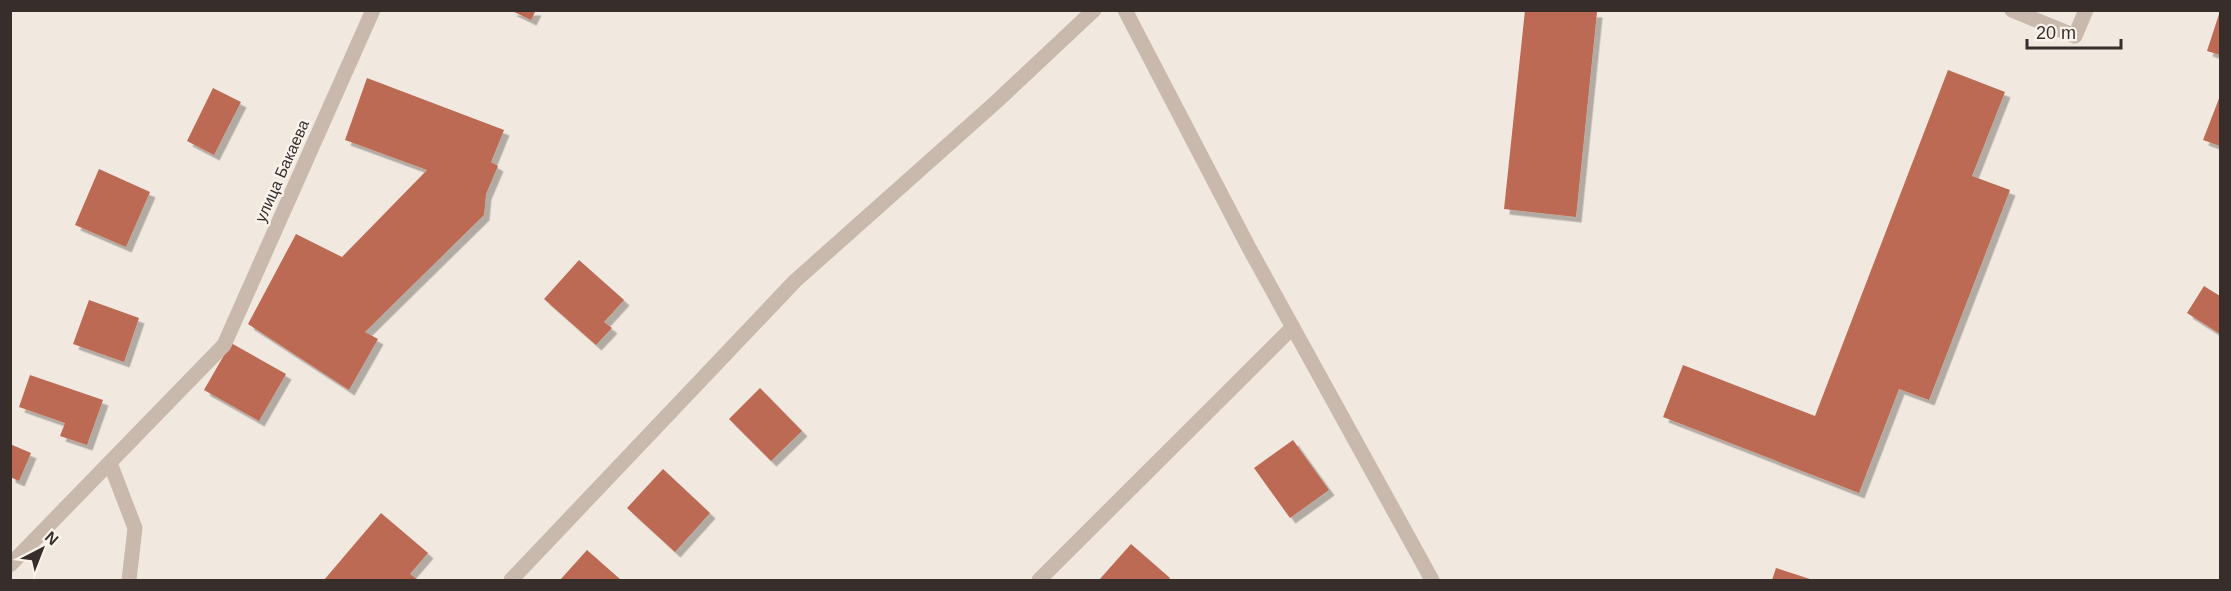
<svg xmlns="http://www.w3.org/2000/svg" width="2231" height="591" font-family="Helvetica,sans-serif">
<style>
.building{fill:#bc6b53;filter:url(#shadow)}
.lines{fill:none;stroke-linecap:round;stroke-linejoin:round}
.street{stroke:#c9b9ac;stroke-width:15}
.labels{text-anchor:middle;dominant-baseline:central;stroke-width:5;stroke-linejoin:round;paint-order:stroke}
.street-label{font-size:16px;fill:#372e2b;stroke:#f9f3ec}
</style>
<defs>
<filter id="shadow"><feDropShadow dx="5.5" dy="5.5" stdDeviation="0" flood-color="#0004"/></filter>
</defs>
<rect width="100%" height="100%" fill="#f1e9e0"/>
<path class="building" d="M510 10H536L531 20Z
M1525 10 1597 12 1576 217 1504 209Z
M2220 11V55L2207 51Z
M1948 70 2005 92 1972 176 2010 190 1929 400 1899 389 1859 493 1663 417 1683 365 1815 416Z
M367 78 504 130 491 162 498 166 486 194 484 215 365 332 378 339 349 390 248 324 296 234 342 257 427 170 345 140Z
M213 88 241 102 214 155 187 141Z
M2220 96V146L2203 140Z
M99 169 150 192 126 247 75 225Z
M579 260 624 300 604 322 612 328 596 345 544 299Z
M2204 286 2220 296V334L2187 313Z
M89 300 139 318 124 362 73 344Z
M231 343 286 374 259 421 204 390Z
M30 375 103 400 87 445 60 436 65 423 19 407Z
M760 388 802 431 771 461 729 419Z
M1293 440 1329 490 1290 518 1254 468Z
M10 444 31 453 19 481 10 477Z
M663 469 710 513 675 552 627 508Z
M381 513 428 553 410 574 418 580H324Z
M1131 544 1170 578 1168 580H1099Z
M587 550 621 580H560Z
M1776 568 1813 580H1772Z"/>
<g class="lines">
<path class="street" d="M1125 10 1248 246 1432 580
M2012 10 2075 36 2086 10
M110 463 135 528 129 580
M10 565 224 345 373 10
M511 580 795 281 996 102 1094 10
M1039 580 1293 327"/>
</g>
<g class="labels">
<g class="street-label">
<text transform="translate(282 171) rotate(-66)">улица Бакаева</text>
</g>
</g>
<rect width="2231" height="591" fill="none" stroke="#372e2b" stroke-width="24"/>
<g transform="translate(42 549) rotate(42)" stroke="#f9f3ec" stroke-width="4.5" paint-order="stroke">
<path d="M0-4.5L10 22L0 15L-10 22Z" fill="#372e2b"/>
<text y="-9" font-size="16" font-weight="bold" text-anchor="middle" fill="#372e2b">N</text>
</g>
<path d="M2027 39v9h94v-9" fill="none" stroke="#372e2b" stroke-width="3"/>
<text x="2036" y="39" font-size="18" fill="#372e2b" stroke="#f9f3ec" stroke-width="4.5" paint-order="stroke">20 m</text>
</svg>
